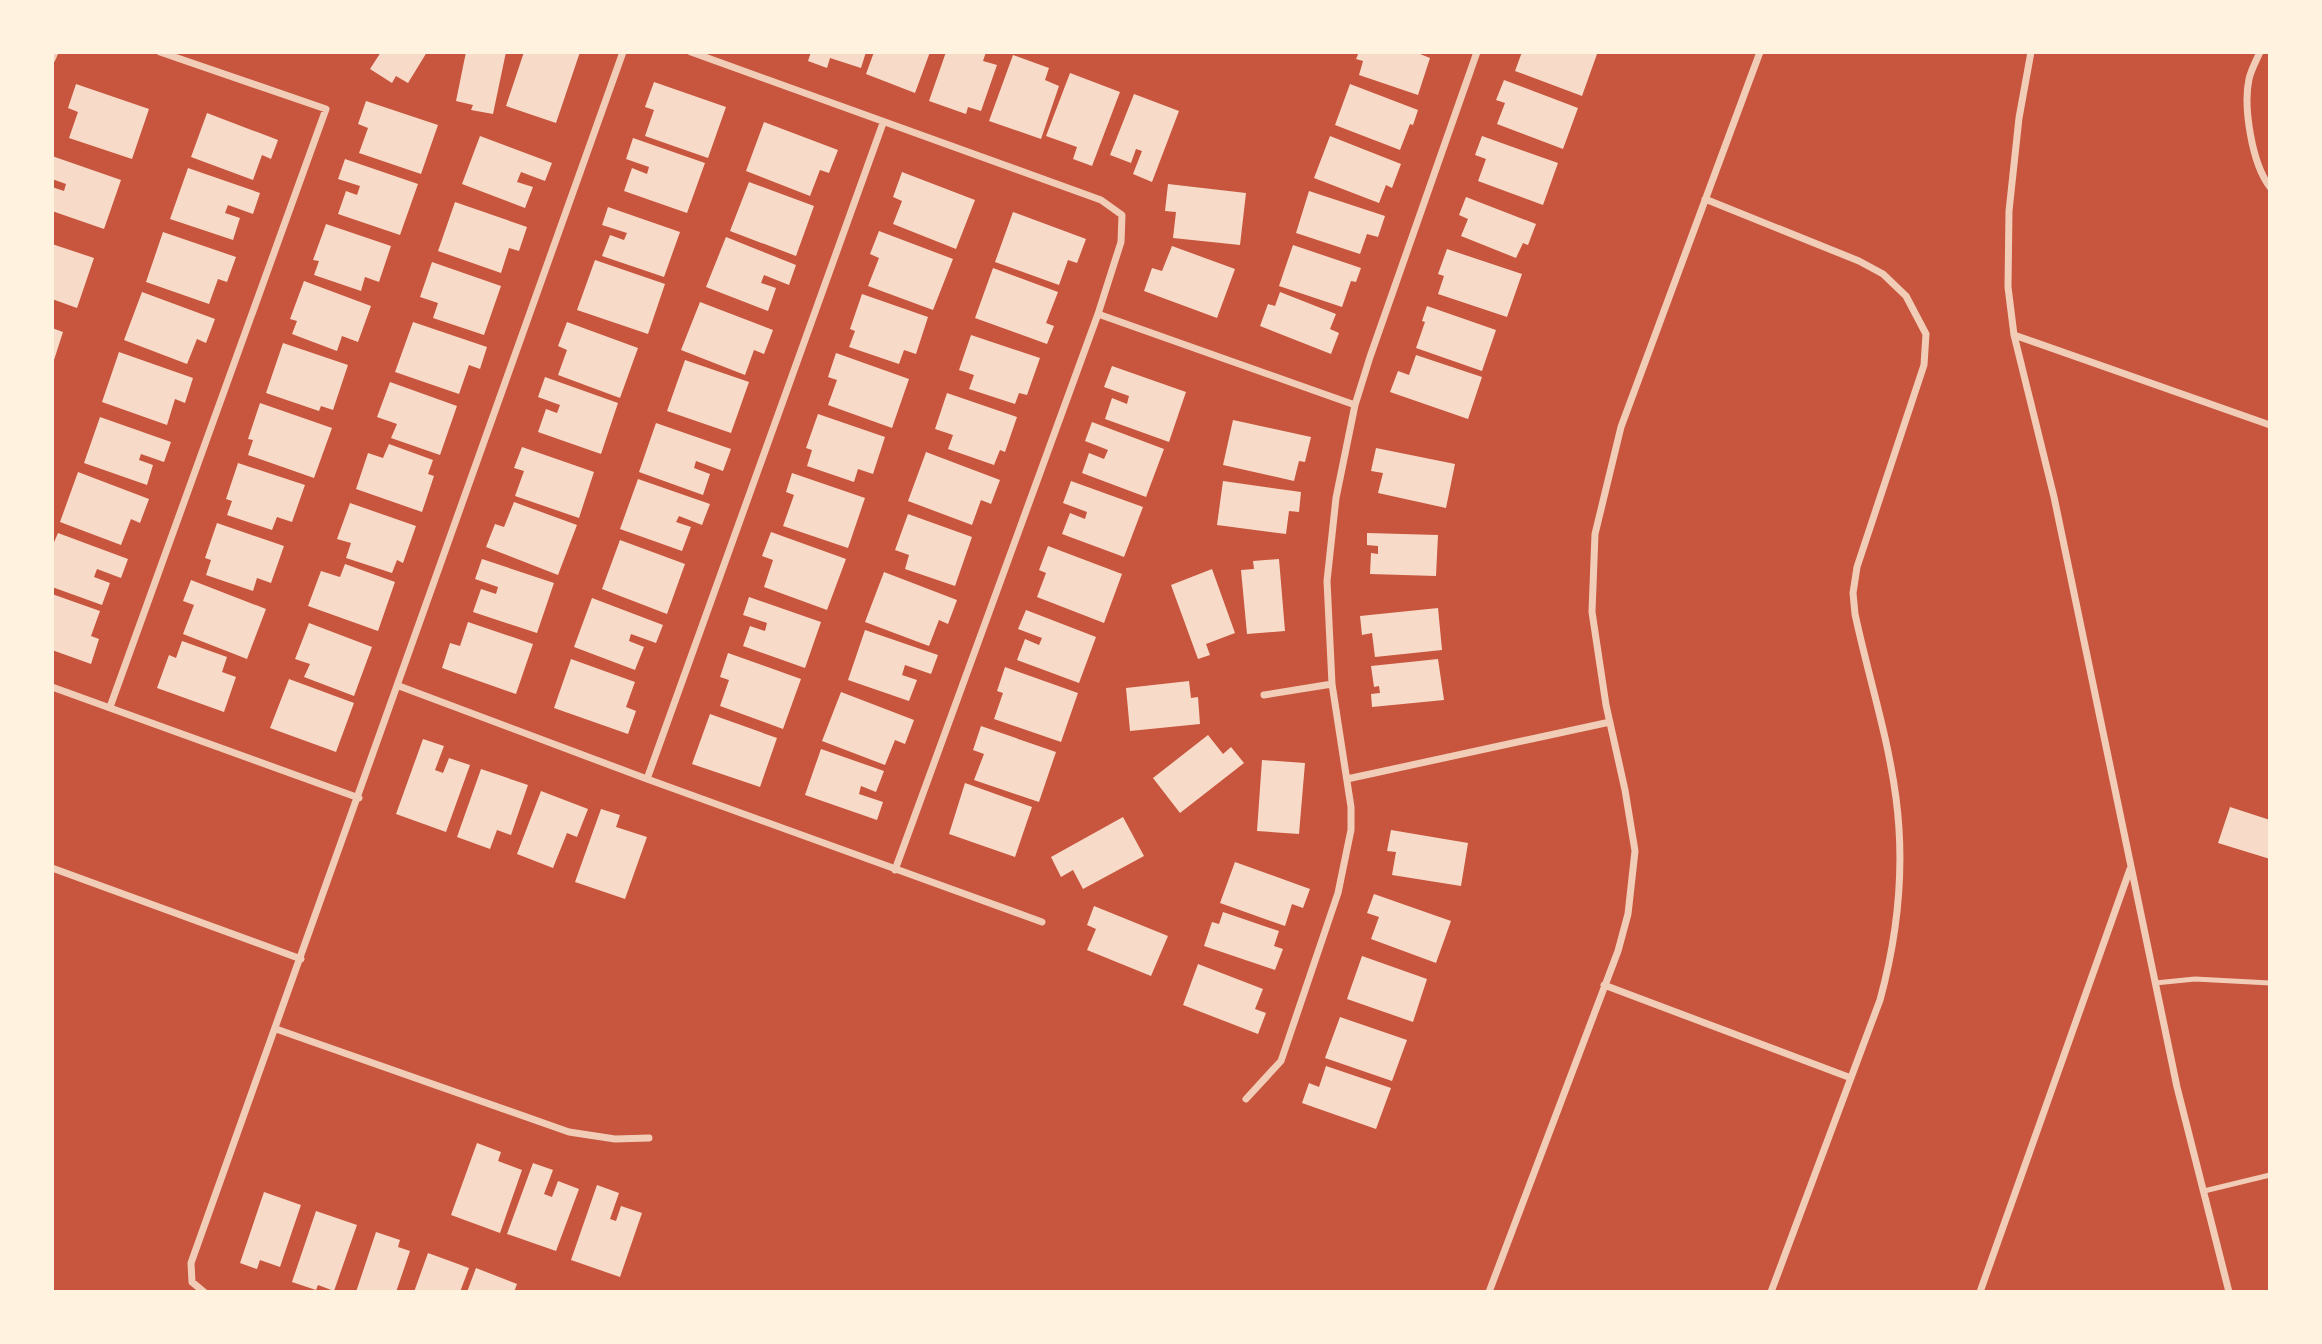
<svg xmlns="http://www.w3.org/2000/svg" width="2322" height="1344" font-family="'PT Sans',sans-serif">
<style>
.building{fill:#f7dbc8}
.lines{fill:none;stroke-linecap:round;stroke-linejoin:round}
.service{stroke:#f1ccb7;stroke-width:5}
.minor{stroke:#f1ccb7;stroke-width:7}
</style>
<rect width="100%" height="100%" fill="#c8553d"/>
<path class="building" d="M381 52H427L408 83 396 76 392 83 370 69Z
M466 52H506L493 114 471 110 473 105 456 101Z
M524 52H580L556 123 506 106Z
M811 52H866L861 68 830 58 827 68 808 61Z
M874 52H930L915 93 866 74Z
M946 52H986L983 61 997 65 981 111 968 107 966 114 929 101Z
M1359 52H1415L1430 58 1418 95 1359 75 1363 61 1356 59Z
M1522 52H1592L1597 54 1582 96 1515 71Z
M1013 55 1049 68 1045 80 1059 86 1041 139 989 121Z
M1070 73 1120 92 1092 166 1073 159 1077 147 1046 136Z
M1504 80 1578 108 1563 149 1497 124 1505 103 1496 100Z
M654 82 726 107 708 158 645 136 654 110 645 107Z
M76 84 149 109 132 159 69 138 78 112 68 108Z
M1350 84 1418 110 1413 125 1410 124 1400 150 1335 125Z
M1134 94 1179 111 1152 182 1133 174 1142 151 1136 149 1131 163 1110 155Z
M366 101 438 125 421 174 359 153 368 128 358 124Z
M207 113 278 140 271 159 262 155 253 180 191 157Z
M764 122 838 150 829 173 820 170 810 196 746 171Z
M480 136 552 163 545 181 521 172 517 182 533 187 525 208 462 184Z
M1330 136 1401 164 1392 188 1386 185 1379 203 1314 178Z
M1482 136 1558 163 1543 205 1478 181 1486 159 1475 155Z
M633 138 705 163 687 213 624 191 632 168 647 174 649 167 626 159Z
M52 156 121 180 104 229 52 211V187L64 191 66 184 52 179Z
M345 159 418 184 400 235 338 214 346 191 357 195 360 186 338 179Z
M188 168 260 193 253 214 228 205 225 213 240 218 233 240 170 219Z
M902 172 975 200 956 249 893 224 902 201 893 197Z
M749 182 814 206 796 256 730 231Z
M1168 184 1246 193 1240 245 1173 238 1176 212 1165 211Z
M1309 191 1385 216 1378 237 1367 234 1360 254 1296 233Z
M1466 197 1536 224 1528 245 1523 243 1516 258 1461 236 1468 219 1459 215Z
M455 202 527 227 519 251 509 248 501 273 438 251Z
M608 207 680 232 664 277 602 256 610 235 624 240 627 233 602 225Z
M1013 212 1086 239 1077 263 1068 260 1059 285 995 262Z
M326 224 391 246 379 282 365 277 361 291 314 275 319 261 313 260Z
M879 231 953 259 933 310 868 286 879 258 870 254Z
M163 232 236 257 227 282 218 279 209 304 146 282Z
M726 237 796 265 789 285 764 275 761 283 776 288 768 311 706 287Z
M52 244 94 258 77 308 52 299Z
M1293 245 1361 268 1356 282 1351 281 1342 307 1279 286Z
M1172 246 1235 269 1217 318 1144 291 1152 268 1162 271Z
M1447 249 1522 274 1507 317 1438 294 1444 276 1438 274Z
M595 260 665 284 648 334 577 310Z
M432 262 501 286 484 335 433 318 438 303 420 297Z
M993 268 1058 292 1046 323 1054 326 1047 344 975 318Z
M304 281 371 306 358 342 342 336 337 351 292 334 297 321 290 319Z
M142 292 215 319 206 343 197 339 187 364 124 340Z
M1280 292 1336 314 1330 329 1339 333 1331 354 1260 326 1268 304 1275 306Z
M862 294 928 317 916 354 904 350 899 364 849 347 855 331 850 329Z
M700 302 773 330 764 354 754 350 745 375 681 350Z
M1427 306 1496 330 1482 371 1416 348 1425 322 1422 321Z
M413 322 487 347 480 369 469 365 459 394 395 372Z
M567 322 638 348 620 398 558 375 567 350 558 346Z
M52 328 63 332 53 363H52Z
M971 335 1040 358 1027 395 1019 393 1015 404 969 389 974 375 959 370Z
M283 343 348 365 333 410 321 406 319 411 266 393Z
M119 352 193 378 185 403 175 399 167 425 102 402Z
M836 353 909 379 892 428 828 405 837 380 828 377Z
M1416 355 1482 377 1468 419 1390 392 1398 371 1409 375Z
M685 360 749 382 731 433 667 411Z
M1112 366 1186 392 1169 442 1105 419 1112 398 1127 404 1129 396 1104 387Z
M545 377 618 403 601 454 538 432 546 409 557 413 560 405 538 397Z
M390 382 457 406 440 455 391 438 397 424 377 417Z
M947 393 1017 417 1005 452 1000 450 994 465 948 449 953 435 935 429Z
M260 403 332 428 314 478 248 455 253 440 248 439Z
M818 414 885 437 873 474 858 469 854 482 807 466 812 450 806 448Z
M100 417 171 442 164 462 141 454 139 460 153 465 147 485 84 463Z
M1233 420 1311 437 1305 462 1299 461 1294 481 1223 465Z
M1092 422 1164 449 1146 497 1082 473 1089 453 1104 459 1108 450 1085 441Z
M656 423 731 449 723 471 696 461 694 468 710 474 703 495 639 472Z
M389 444 433 460 428 474 434 476 422 512 356 489 368 453 383 458Z
M522 447 594 472 579 518 515 496 524 471 514 468Z
M1376 448 1455 464 1446 508 1378 493 1383 473 1371 471Z
M926 452 1000 480 991 504 981 500 972 525 908 501Z
M238 463 305 485 292 522 277 517 272 530 227 515 232 501 226 499Z
M78 472 149 499 140 523 131 519 121 545 60 522Z
M792 473 865 498 848 548 783 526 794 495 786 492Z
M638 479 710 504 702 525 679 516 676 522 691 527 682 551 620 529Z
M1071 481 1143 507 1124 557 1062 534 1070 513 1085 519 1087 512 1063 503Z
M1223 481 1301 492 1299 512 1289 511 1286 534 1217 525Z
M514 502 577 525 558 575 486 547 495 524 504 527Z
M350 503 416 526 403 563 397 560 392 573 346 558 351 543 337 539Z
M908 514 972 537 955 586 905 569 909 555 895 550Z
M217 523 284 546 271 583 257 578 253 591 206 575 211 560 205 558Z
M771 532 846 559 827 610 764 587 773 560 762 556Z
M58 533 128 559 121 578 97 569 94 577 110 583 102 605 52 587V547Z
M1367 533 1438 535 1436 576 1370 574 1371 553 1378 554V546L1367 545Z
M620 540 685 564 667 614 602 589Z
M1048 546 1122 574 1104 623 1037 597 1046 573 1039 570Z
M482 559 554 583 537 633 473 612 481 589 496 594 498 587 475 579Z
M1279 559 1285 631 1247 634 1241 570 1254 569 1253 561Z
M345 564 395 582 378 631 308 606 321 571 340 577Z
M1212 569 1235 633 1206 644 1210 655 1198 659 1171 585Z
M884 572 957 600 948 624 939 620 929 646 865 622Z
M191 580 266 609 247 659 183 634 194 605 183 601Z
M52 594 100 611 91 636 99 639 91 664 52 650Z
M749 597 821 622 805 668 743 646 750 626 765 631 767 623 743 615Z
M592 598 663 625 656 643 631 634 629 641 644 647 635 670 574 647Z
M1438 608 1442 650 1375 657 1372 633 1362 635 1360 616Z
M1026 610 1096 637 1079 683 1017 660 1025 639 1039 645 1042 638 1018 629Z
M468 622 533 644 516 694 442 668 450 643 460 646Z
M309 623 372 647 354 696 304 677 310 664 295 659Z
M865 630 938 655 931 674 905 665 902 675 917 680 909 701 848 680Z
M182 641 227 657 222 672 236 677 224 712 157 688 169 655 176 658Z
M728 653 801 679 783 729 720 706 729 680 720 677Z
M571 659 635 682 626 707 636 711 628 734 554 708Z
M1438 659 1444 700 1372 707 1371 694 1380 693 1379 686 1374 687 1371 666Z
M1005 667 1078 693 1061 742 994 719 1003 693 997 691Z
M289 679 354 703 336 752 270 728Z
M1189 681 1191 698 1198 697 1200 724 1130 731 1126 688Z
M841 692 914 720 905 744 895 740 885 765 822 741Z
M710 714 777 738 760 787 692 764Z
M981 726 1056 752 1039 802 974 780 984 754 973 750Z
M1208 735 1223 754 1231 747 1244 763 1180 813 1153 778Z
M423 739 444 746 435 770 443 773 449 758 470 765 446 832 396 814Z
M821 749 884 771 876 792 861 786 859 794 883 802 877 820 805 795Z
M1262 760 1305 763 1299 834 1257 831Z
M481 769 528 785 511 835 497 830 490 849 457 837Z
M965 783 1032 807 1015 857 949 834Z
M541 791 588 809 577 837 567 833 553 868 517 854Z
M2230 807 2270 820V859L2218 843Z
M601 809 620 815 616 827 647 837 625 899 575 882Z
M1123 817 1144 856 1083 889 1073 870 1061 877 1051 857Z
M1391 830 1468 843 1461 886 1392 875 1396 852 1387 851Z
M1235 862 1310 889 1303 908 1292 904 1285 926 1220 903Z
M1374 894 1451 921 1436 963 1371 939 1379 917 1367 913Z
M1094 906 1168 936 1151 976 1087 950 1096 929 1087 925Z
M1223 912 1279 931 1274 946 1283 949 1275 970 1204 946 1212 922 1219 924Z
M1362 956 1427 979 1413 1022 1347 999Z
M1198 964 1263 989 1255 1009 1266 1013 1258 1034 1183 1005Z
M1340 1017 1407 1040 1392 1081 1325 1058Z
M1326 1066 1391 1088 1376 1129 1302 1103 1309 1083 1319 1087Z
M477 1143 501 1152 498 1161 522 1170 500 1233 451 1215Z
M533 1163 553 1170 544 1194 552 1197 558 1181 579 1189 556 1251 507 1234Z
M597 1185 619 1193 610 1219 616 1221 621 1206 642 1213 620 1277 571 1260Z
M264 1192 301 1205 280 1267 260 1260 257 1269 240 1263Z
M316 1211 357 1225 334 1291 318 1285 316 1290 292 1282Z
M376 1232 400 1240 398 1247 410 1251 396 1292H356Z
M428 1253 469 1268 460 1292H414Z
M476 1268 517 1284 514 1292H467Z"/>
<g class="lines">
<path class="service" d="M2155 983 2195 979 2270 983
M2204 1191 2270 1175"/>
<path class="minor" d="M691 52 1101 200 1122 215 1121 242 1098 314 895 870
M2031 52 2019 118 2009 211 2008 287 2014 335 2054 497 2177 1087 2229 1292
M2260 52C2256 61 2251 70 2249 79 2243 107 2252 164 2270 187
M52 59 55 52
M1705 199 1859 261 1883 274 1906 296 1926 334 1924 365 1857 567 1853 593 1855 614C1868 675 1888 736 1896 798 1905 866 1898 934 1880 1000L1771 1292
M1098 314 1355 405
M2014 335 2270 425
M399 686 647 779 1042 922
M52 687 359 798
M1264 695 1332 684
M110 707 326 109 160 52
M647 779 883 123
M1347 779 1610 722
M52 868 301 959
M1604 985 1851 1078
M276 1029 569 1132 615 1139 649 1138
M1246 1099 1281 1061 1338 893 1351 830V807L1332 684 1327 581 1336 498 1355 405 1370 357 1477 52
M204 1292 192 1282 191 1263 623 52
M1489 1292 1618 951 1628 914 1635 851 1625 790 1606 705 1592 612 1595 534 1621 427 1760 52
M1980 1292 2130 869"/>
</g>
<rect width="2322" height="1344" fill="none" stroke="#fff3e0" stroke-width="108"/>
</svg>
